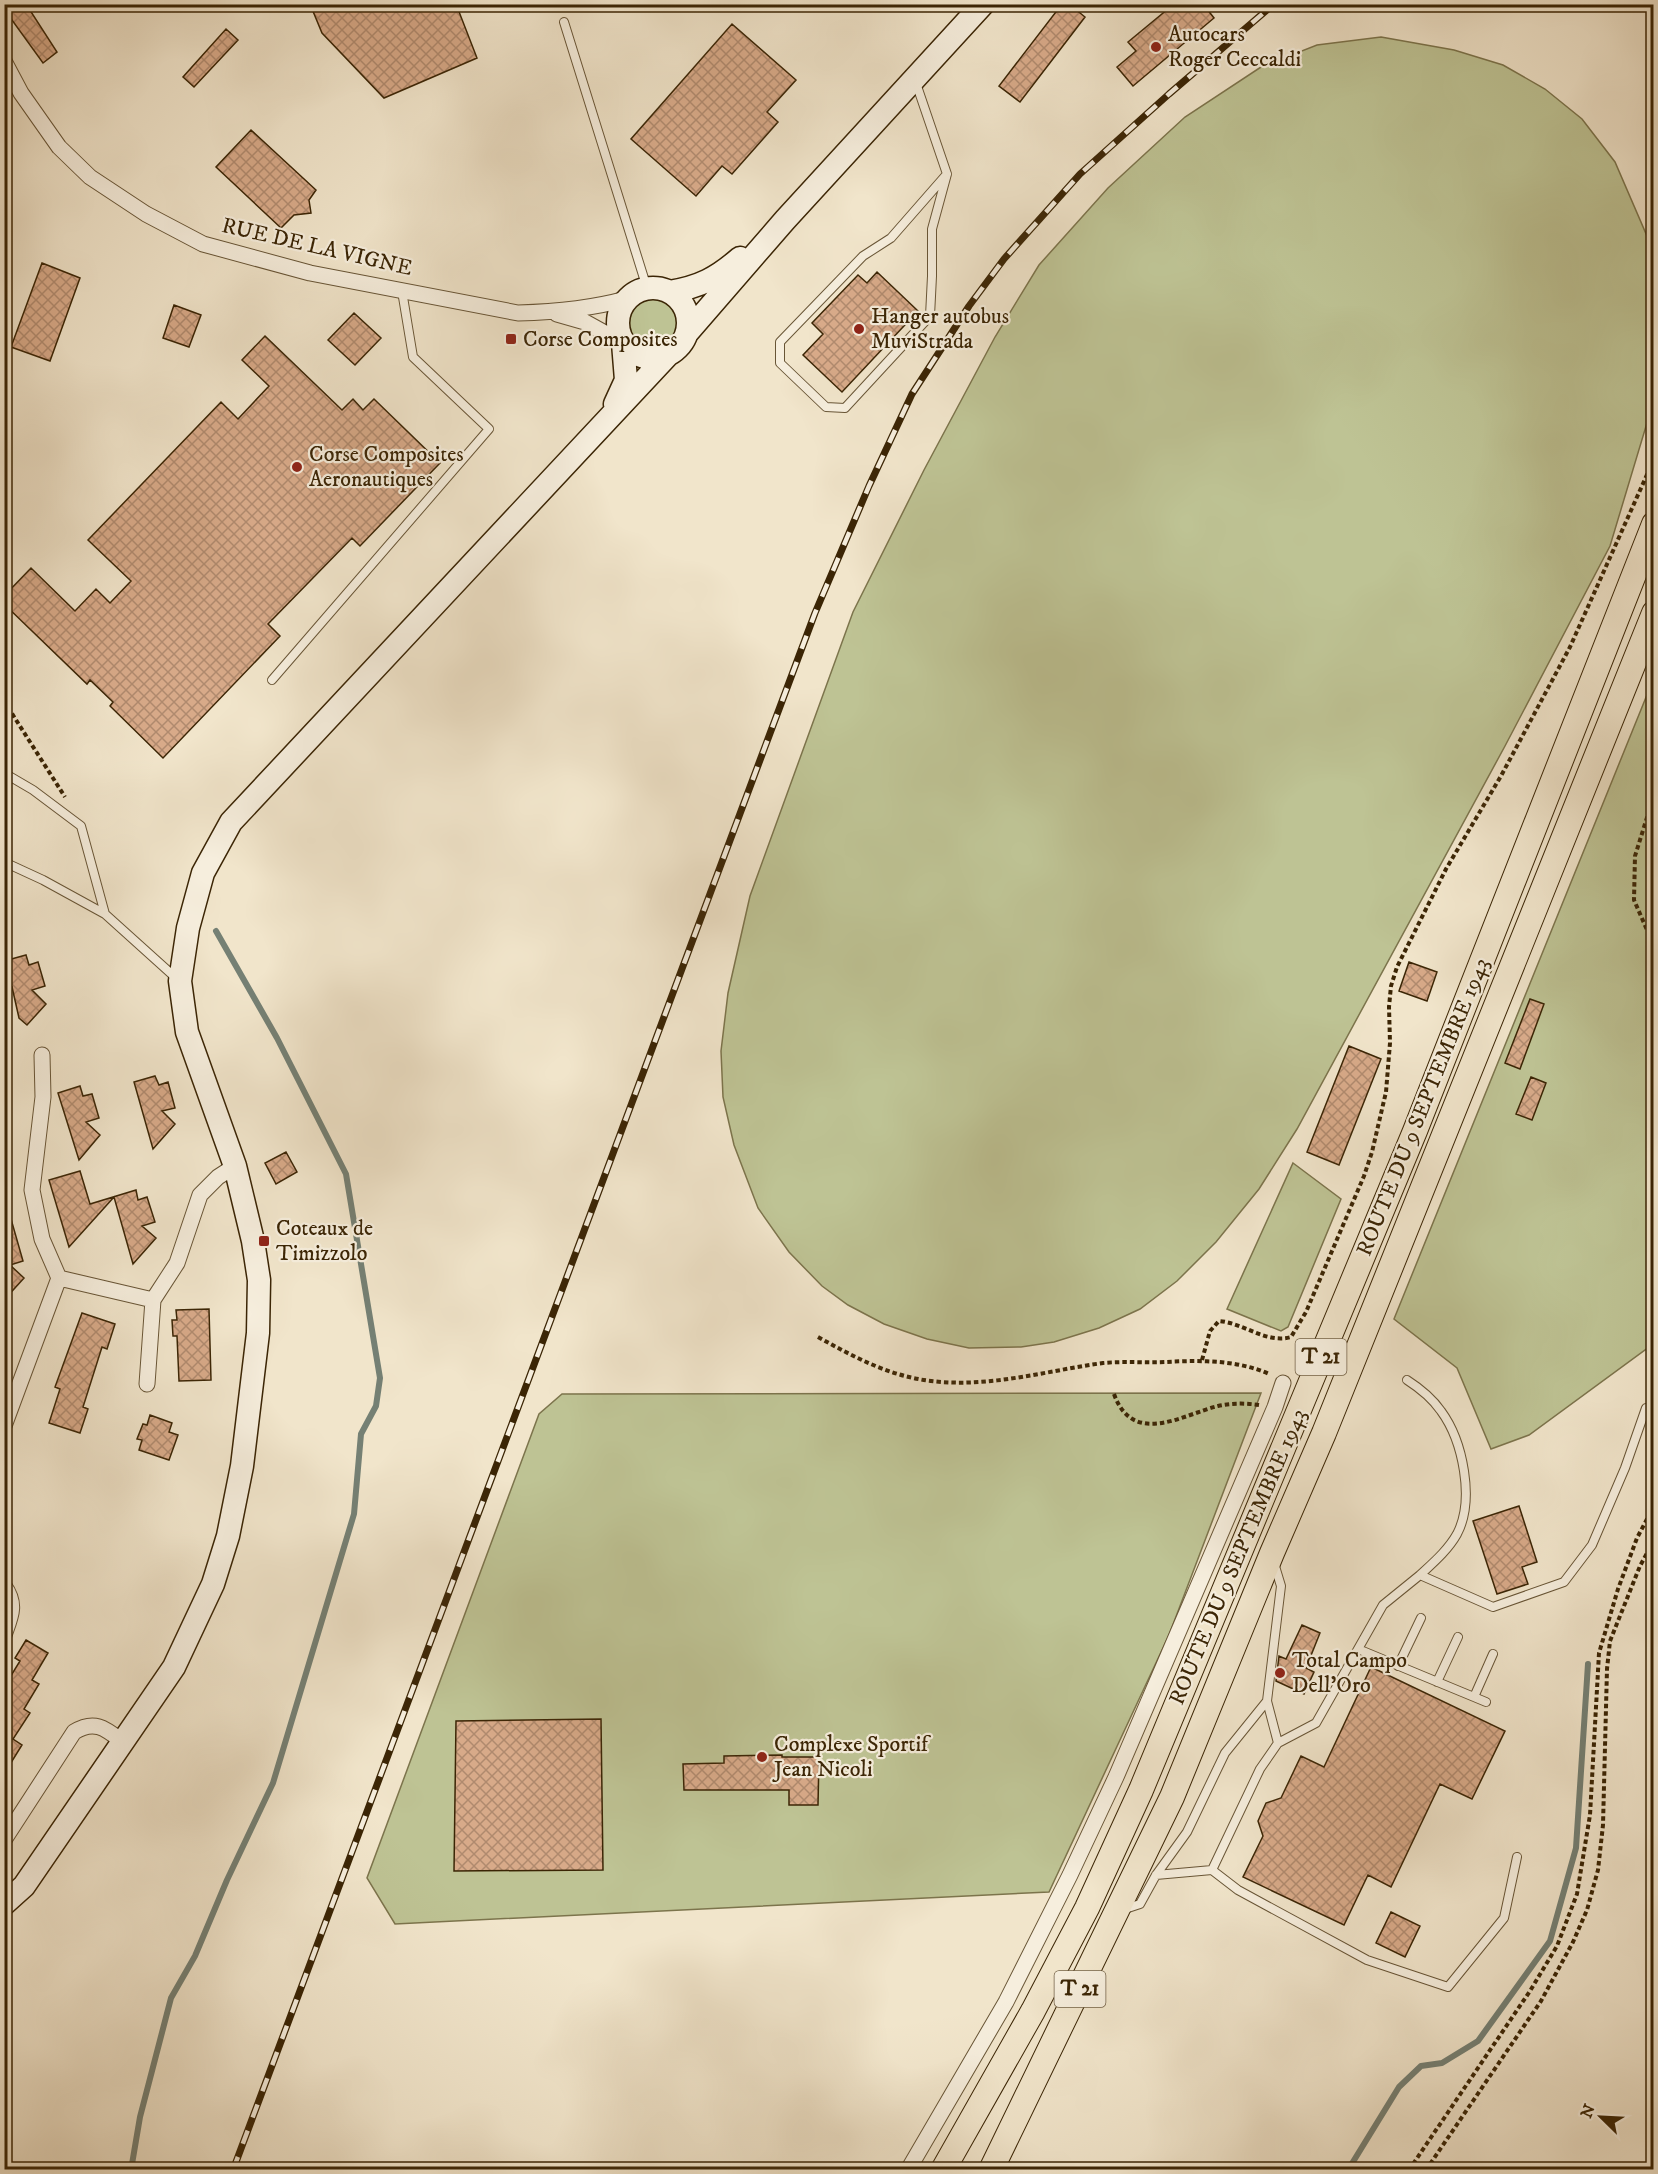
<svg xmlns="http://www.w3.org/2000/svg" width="1658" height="2174" font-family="'IM FELL DW Pica',serif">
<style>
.grass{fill:#bec394;stroke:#7c744c;stroke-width:1.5}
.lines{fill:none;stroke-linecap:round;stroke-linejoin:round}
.stream{stroke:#758074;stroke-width:6}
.building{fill:url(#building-cross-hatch);stroke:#3b2505;stroke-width:1.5}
.lane-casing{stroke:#685536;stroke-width:10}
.street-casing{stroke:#685536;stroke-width:17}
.secondary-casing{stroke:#3b2505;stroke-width:25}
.primary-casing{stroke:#3b2505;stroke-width:26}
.path{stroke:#3b2505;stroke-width:4;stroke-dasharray:4.5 3;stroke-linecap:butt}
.lane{stroke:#f6eedd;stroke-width:8}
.street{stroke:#f6eedd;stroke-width:15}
.secondary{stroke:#f6eedd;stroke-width:22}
.primary{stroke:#f1e5cb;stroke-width:24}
.rail-casing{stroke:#3b2505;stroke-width:7}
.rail{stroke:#f6eedd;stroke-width:4.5;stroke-dasharray:14;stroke-linecap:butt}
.poi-dot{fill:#8f2418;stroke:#f6eedd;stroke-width:2}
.labels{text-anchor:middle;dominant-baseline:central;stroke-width:4.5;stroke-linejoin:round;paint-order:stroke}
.shield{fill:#f6eedd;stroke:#736146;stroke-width:1.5}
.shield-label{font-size:21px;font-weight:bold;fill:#3b2505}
.poi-label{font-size:22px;fill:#3b2505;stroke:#f6eedd;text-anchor:start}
.street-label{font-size:22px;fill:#3b2505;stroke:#f6eedd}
</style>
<defs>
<pattern id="building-cross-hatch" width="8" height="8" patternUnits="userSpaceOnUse" patternTransform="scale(1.5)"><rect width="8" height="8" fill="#d8aa89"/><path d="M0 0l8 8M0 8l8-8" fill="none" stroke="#b08a6e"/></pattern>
</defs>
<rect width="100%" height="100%" fill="#f1e5cb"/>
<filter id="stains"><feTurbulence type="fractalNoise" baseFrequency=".00333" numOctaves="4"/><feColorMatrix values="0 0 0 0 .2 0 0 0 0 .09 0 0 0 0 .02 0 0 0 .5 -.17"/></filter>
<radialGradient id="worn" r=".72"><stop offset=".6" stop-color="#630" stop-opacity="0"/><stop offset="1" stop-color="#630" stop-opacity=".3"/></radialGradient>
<path class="grass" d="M1381 37 1454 50 1503 65 1545 89 1582 119 1615 162 1653 250V403L1610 546 1505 746 1297 1129 1259 1189 1216 1242 1177 1281 1140 1309 1099 1328 1054 1342 1021 1347 969 1348 927 1339 884 1324 848 1305 822 1286 789 1252 758 1208 734 1145 723 1097 721 1051 728 993 750 896 853 612 924 470 995 337 1039 265 1108 188 1185 117 1261 67 1317 45Z
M622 325a29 29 0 1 1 58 0a29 29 0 1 1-58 0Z
M1653 680V1344L1529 1435 1491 1449 1457 1368 1394 1319Z
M1293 1163 1341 1199 1288 1327 1281 1331 1227 1309Z
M1261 1393 1169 1635 1049 1892 395 1924 367 1878 539 1414 562 1394Z"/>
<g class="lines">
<path class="stream" d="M131 2170 140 2117 171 1998 195 1956 227 1880 273 1783 354 1514 361 1434 376 1406 380 1378 346 1174 277 1038 216 931
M1348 2170 1399 2087 1421 2066 1442 2063 1478 2041 1550 1941 1576 1848 1588 1664"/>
</g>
<path class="building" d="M4 4H26L57 52 43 63 4 9Z
M310 4H456L477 58 384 98 322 33Z
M1062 4H1069L1085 17 1020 102 999 86Z
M1174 4H1203L1214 18 1133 86 1117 67 1136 51 1128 42Z
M732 24 796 80 767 112 778 122 732 174 722 166 696 196 631 139Z
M226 29 238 40 194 87 183 77Z
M251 130 316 190 309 200 311 213 294 215 281 228 216 167Z
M42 263 80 278 50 361 11 347Z
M877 272 918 311 842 392 803 355 823 334 812 323 858 275 867 283Z
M174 305 201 315 189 347 163 338Z
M354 313 381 338 355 365 328 340Z
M265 336 342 410 353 399 363 410 374 399 440 463 360 546 352 538 268 624 280 636 163 758 110 706 113 702 90 680 87 684 4 604V596L31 568 75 611 96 589 110 603 131 581 88 540 221 402 238 419 269 386 242 360Z
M26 955 29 965 38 962 45 986 32 990 46 1004 27 1025 19 1018 12 987 7 988 4 980V961Z
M1409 962 1437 972 1427 1001 1399 991Z
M1530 999 1544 1004 1520 1069 1505 1063Z
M1349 1046 1381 1059 1339 1165 1307 1152Z
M155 1076 159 1085 168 1082 175 1108 162 1111 175 1124 153 1149 134 1082Z
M1531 1077 1546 1083 1532 1120 1516 1114Z
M80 1086 83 1096 92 1094 99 1118 86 1122 100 1135 79 1160 58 1093Z
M286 1152 297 1172 276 1184 265 1163Z
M80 1171 90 1204 136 1190 138 1200 147 1197 155 1222 142 1226 156 1238 133 1264 114 1197 69 1247 49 1180Z
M4 1212H9L23 1261 10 1265 24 1278 4 1300Z
M209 1309 211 1380 179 1381 177 1336H173L172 1320H177L176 1310Z
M82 1313 115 1324 107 1349 102 1347 83 1407 88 1409 80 1433 49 1423 60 1389 55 1387Z
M150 1415 172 1423 169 1432 178 1435 169 1460 139 1450 142 1440 137 1439 143 1424 147 1425Z
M1519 1506 1537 1562 1522 1567 1528 1584 1497 1594 1473 1521Z
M1302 1625 1320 1633 1306 1668 1314 1672 1304 1694 1276 1681 1279 1656 1286 1659Z
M26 1640 48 1653 32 1680 39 1684 24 1709 30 1713 13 1739 22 1745 4 1774V1704L12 1692 4 1687 20 1661 15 1658Z
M1371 1667 1505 1731 1472 1799 1440 1784 1391 1887 1368 1875 1344 1925 1243 1877 1263 1836 1258 1821 1266 1803 1281 1798 1301 1756 1324 1767Z
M601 1719 603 1870 454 1871 456 1721Z
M782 1755V1757H819L818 1805H789V1790H684L683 1764 724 1763V1756Z
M1391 1912 1420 1926 1405 1957 1376 1943Z"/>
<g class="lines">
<defs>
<path id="lane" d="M564 22 647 288
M916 83 947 174 932 229V276L930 316 845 408 826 407 780 363V342L863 256 891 238 947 174
M272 680 489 429 413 357 402 291
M4 773 33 790 81 826 105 914 176 978
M4 862 43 880 105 914
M1407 1380C1421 1389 1432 1398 1441 1411 1463 1441 1475 1500 1457 1534 1448 1550 1434 1562 1420 1575
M1358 1649 1486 1702
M1398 1666 1421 1618
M1437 1682 1458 1637
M1474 1697 1493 1654
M1278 1743 1316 1723 1383 1605 1420 1575 1493 1607 1564 1582 1592 1545 1625 1468 1646 1408
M1212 1870 1238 1890 1367 1960 1448 1987 1504 1918 1517 1857
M1156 1875 1212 1870 1260 1769 1278 1743 1267 1701
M1125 1909 1140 1904 1156 1875 1187 1832 1225 1753 1267 1701 1281 1586 1274 1563"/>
<path id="street" d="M4 61 21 93 59 147 90 177 146 214 203 244 310 273 518 313C555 312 590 309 626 299
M557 314 585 322 623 343
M42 1055 43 1097 32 1190 42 1239 59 1278 153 1300 177 1263 200 1195 218 1177 235 1166
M147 1384 153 1300
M4 1426 59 1278
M4 1586C17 1604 11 1616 4 1635
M4 1840 74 1732C95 1719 106 1729 123 1742
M908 2170 1006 2002 1070 1875 1116 1777 1275 1407 1283 1383"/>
<path id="secondary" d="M618 323a35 35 0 1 1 70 0a35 35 0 1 1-70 0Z
M669 292C700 287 717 278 740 258
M687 333 785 220 983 4
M615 404 626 380 623 343
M4 1904 24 1886 174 1667 213 1584 228 1536 242 1466 258 1333 259 1280 253 1241 235 1166 187 1032 180 981 188 928 203 873 231 822 667 356"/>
<path id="primary" d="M943 2170 1033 2011 1087 1908 1141 1790 1415 1131 1654 524
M991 2170 1172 1797 1272 1553 1324 1433 1654 613"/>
</defs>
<use href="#lane" class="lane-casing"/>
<use href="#street" class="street-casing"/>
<use href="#secondary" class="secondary-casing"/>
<use href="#primary" class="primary-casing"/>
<path class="path" d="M4 701 65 797
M1654 795 1635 856 1634 900 1654 946
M818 1337C854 1357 889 1376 931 1381 990 1388 1045 1371 1103 1363 1124 1361 1145 1363 1166 1362 1200 1360 1238 1360 1269 1374
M1202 1360 1210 1331 1219 1321C1244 1323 1266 1344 1291 1337L1306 1312 1364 1176 1372 1152 1386 1092 1390 1043 1389 1007 1391 986 1397 967 1446 869 1501 776 1570 647 1654 459
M1114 1394C1133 1447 1182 1415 1218 1406 1232 1403 1245 1403 1259 1405
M1409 2170 1530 1991 1557 1946 1577 1894 1590 1815 1599 1653 1618 1589 1637 1538 1654 1506
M1426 2170 1541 2001 1573 1942 1587 1910 1598 1870 1603 1825 1607 1669 1610 1641 1640 1566 1654 1540"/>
<use href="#lane" class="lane"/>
<use href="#street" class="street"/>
<use href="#secondary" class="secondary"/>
<use href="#primary" class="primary"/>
<defs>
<path id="rail" d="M233 2170 815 613 869 486 912 394 969 306 1004 259 1080 174 1169 94 1274 4"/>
</defs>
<use href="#rail" class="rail-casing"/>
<use href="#rail" class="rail"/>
</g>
<g class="poi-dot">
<circle cx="1156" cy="47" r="6"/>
<circle cx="859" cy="329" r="6"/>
<rect x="505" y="333" width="12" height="12" rx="3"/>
<circle cx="297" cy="467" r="6"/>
<rect x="258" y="1235" width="12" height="12" rx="3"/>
<circle cx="1280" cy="1673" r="6"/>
<circle cx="762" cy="1757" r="6"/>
</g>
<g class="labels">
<g class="shield">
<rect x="1295.5" y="1339" width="51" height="36" rx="4.5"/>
<rect x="1054.5" y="1971" width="51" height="36" rx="4.5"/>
</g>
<g class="shield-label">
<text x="1321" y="1357">T 21</text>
<text x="1080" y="1989">T 21</text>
</g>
<g class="poi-label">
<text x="1168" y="34">Autocars<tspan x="1168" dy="25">Roger Ceccaldi</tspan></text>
<text x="871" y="316">Hanger autobus<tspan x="871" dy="25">MuviStrada</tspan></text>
<text x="523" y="339">Corse Composites</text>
<text x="309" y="454">Corse Composites<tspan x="309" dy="25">Aeronautiques</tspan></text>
<text x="276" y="1228">Coteaux de<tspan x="276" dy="25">Timizzolo</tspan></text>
<text x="1292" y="1660">Total Campo<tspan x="1292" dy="25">Dell'Oro</tspan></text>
<text x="774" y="1744">Complexe Sportif<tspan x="774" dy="25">Jean Nicoli</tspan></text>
</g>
<g class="street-label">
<text transform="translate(317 247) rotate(13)">RUE DE LA VIGNE</text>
<text transform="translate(1423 1107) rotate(-68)">ROUTE DU 9 SEPTEMBRE 1943</text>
<text transform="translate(1238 1557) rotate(-67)">ROUTE DU 9 SEPTEMBRE 1943</text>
</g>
</g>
<rect width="1658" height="2174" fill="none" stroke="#f1e5cb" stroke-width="24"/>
<rect x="6" y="6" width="1646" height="2162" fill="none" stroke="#3b2505" stroke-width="3"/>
<rect x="12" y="12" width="1634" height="2150" fill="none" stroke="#3b2505" stroke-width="1.5"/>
<g transform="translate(1601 2117) rotate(294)" stroke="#f6eedd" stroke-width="4.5" paint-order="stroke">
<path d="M0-4.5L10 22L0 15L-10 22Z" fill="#3b2505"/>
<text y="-9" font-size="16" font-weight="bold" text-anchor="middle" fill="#3b2505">N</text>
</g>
<rect width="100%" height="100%" filter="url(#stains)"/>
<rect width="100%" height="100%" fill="url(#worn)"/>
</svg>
